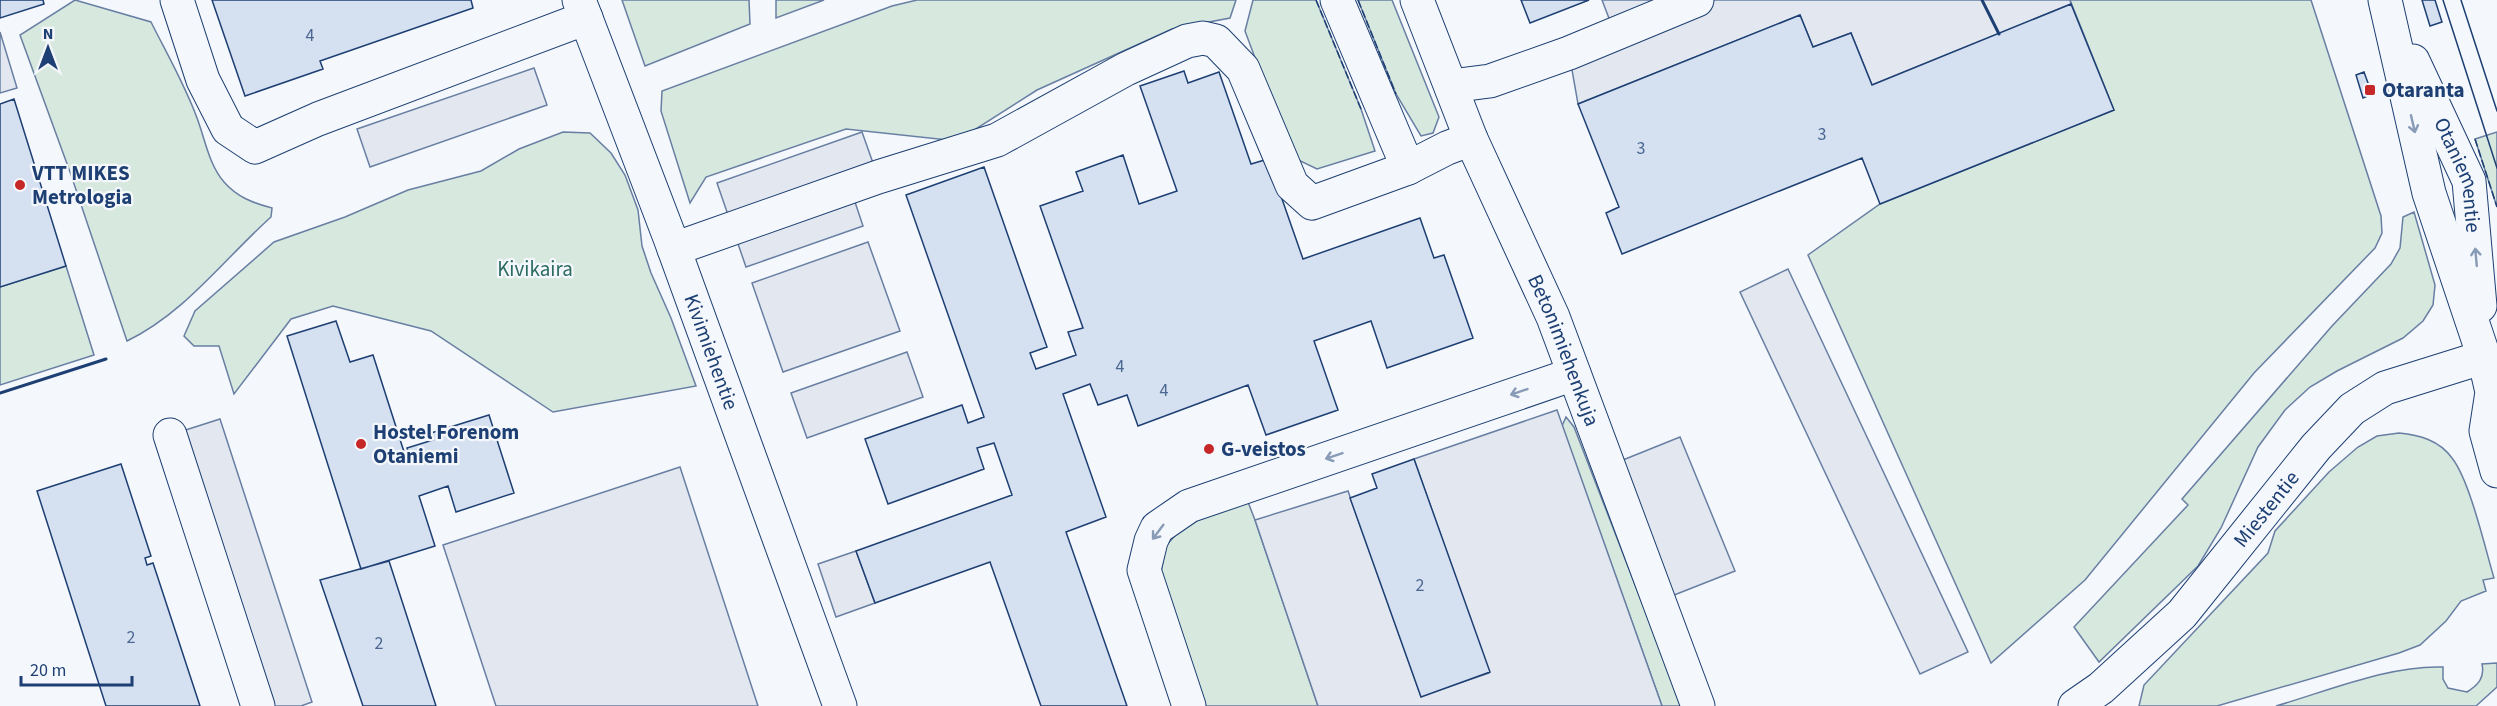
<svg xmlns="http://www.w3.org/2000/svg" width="2497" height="706" font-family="'Source Sans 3',sans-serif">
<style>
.green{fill:#d7e8df;stroke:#687fa3;stroke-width:1.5}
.parking{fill:#e3e8f0;stroke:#687fa3;stroke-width:1.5}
.building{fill:#d5e0f0;stroke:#1d3f73;stroke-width:1.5}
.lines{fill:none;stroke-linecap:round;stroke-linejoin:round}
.minor-casing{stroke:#1d3f73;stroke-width:35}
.major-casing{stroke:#1d3f73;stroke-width:35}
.minor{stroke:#f4f7fb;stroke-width:33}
.major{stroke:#f4f7fb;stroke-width:33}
.tram{stroke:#1d3f73;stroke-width:1.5}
.fence{stroke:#1d3f73;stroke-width:1.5;stroke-dasharray:8 3;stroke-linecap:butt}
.wall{stroke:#1d3f73;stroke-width:3}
.oneway{stroke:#889bb7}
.poi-dot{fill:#c62828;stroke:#f4f7fb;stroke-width:2}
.labels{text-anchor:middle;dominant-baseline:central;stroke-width:4.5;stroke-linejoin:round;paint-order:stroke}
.number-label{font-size:18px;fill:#4b6792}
.poi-label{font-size:21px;font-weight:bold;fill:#1d3f73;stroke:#f4f7fb;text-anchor:start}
.street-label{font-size:21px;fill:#1d3f73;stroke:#f4f7fb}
.park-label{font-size:21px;fill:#2c6c60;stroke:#f4f7fb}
</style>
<rect width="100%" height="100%" fill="#f4f7fb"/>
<path class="green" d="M75 0 151 22C167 54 185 85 197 118 205 139 209 165 224 182 237 197 253 203 272 208L271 217C223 260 185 313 127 341L70 172 20 35Z
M622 0H749L750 24 645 66Z
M776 0H824L776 18Z
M917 0H1236L1230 18 1172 29 1037 90 957 141 846 129 706 177 690 203 661 111 662 91 892 6Z
M1253 0H1316L1361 109 1375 151 1317 169 1292 157 1245 31Z
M1358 0H1392L1439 117 1433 133 1421 136 1396 94Z
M2070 0H2311L2381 216 2382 233 2375 248 2254 373 2085 580 1991 663 1808 255 1880 204 2114 110Z
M563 132 590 133 611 153 625 175 638 210 642 246 651 273 671 318 696 386 553 412 431 331 333 306 291 319 234 394 219 346H194L184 336 195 311 274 242 345 217 408 190 481 171 519 149Z
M2497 132V207L2475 139Z
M2414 212 2435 285 2433 305 2423 321 2403 338 2337 371 2310 387 2285 410 2258 447 2221 528 2198 566 2099 662 2074 627 2188 505 2182 499 2332 326 2391 264 2400 248 2403 217Z
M66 266 94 355 0 385V287Z
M1566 417 1574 427 1682 706H1662L1562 426Z
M2399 433C2419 435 2439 440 2452 458 2470 481 2485 548 2494 578L2483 580 2486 591 2461 601 2446 621 2420 645 2399 653 2217 706H2139L2144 685 2268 553 2275 531 2329 472 2358 447 2377 436Z
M1248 502 1255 520 1318 706H1206L1159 582 1166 546 1184 525Z
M2497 663V687L2476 706H2276C2328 691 2389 665 2443 667V679L2448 688 2467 692C2478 685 2485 678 2482 664Z"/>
<path class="parking" d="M1602 0H2070L2071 4 1872 85 1851 33 1813 47 1800 15 1578 104 1569 53 1615 34Z
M0 32 17 88 0 93Z
M534 68 547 105 370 167 357 129Z
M862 132 878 177 850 187 863 226 746 267 717 183Z
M868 242 900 331 783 372 752 283Z
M1788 269 1968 652 1920 674 1740 292Z
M907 352 923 397 807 438 791 393Z
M1557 410 1662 706H1318L1255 520 1348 491 1421 696 1489 673 1414 459Z
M220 419 312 702 301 706H258L170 435Z
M1680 437 1735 571 1659 601 1608 466Z
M680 467 758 706H496L443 545Z
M856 551 875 603 836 617 818 564Z"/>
<path class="building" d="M0 0H43L44 4 0 18Z
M212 0H471L473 8 320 61 323 69 245 96Z
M1521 0H1589L1530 23Z
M2422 0H2435L2442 22 2430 26Z
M2071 4 2114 110 1880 204 1862 158 1622 254 1606 213 1619 207 1578 104 1800 15 1813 47 1851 33 1872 85Z
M1184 71 1188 83 1219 72 1251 164 1268 159 1303 259 1420 218 1434 258 1444 255 1473 338 1387 368 1371 321 1314 341 1338 410 1266 435 1248 385 1138 426 1127 395 1098 405 1090 384 1063 394 1106 517 1066 532 1127 706H1041L990 562 875 603 856 551 1012 495 994 443 977 448 984 469 888 504 865 439 962 405 968 423 984 417 906 195 984 167 1047 347 1030 353 1036 369 1076 355 1068 332 1083 328 1040 206 1083 191 1076 172 1123 155 1139 204 1177 191 1140 86Z
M2364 72 2372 94 2363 98 2356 75Z
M14 99 66 266 0 287V104Z
M336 321 350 362 373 355 406 458 410 457 407 448 433 440 431 433 489 415 514 493 456 512 448 486 419 496 435 546 361 569 287 336Z
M1414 459 1490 672 1421 697 1350 498 1377 488 1372 474Z
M121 464 151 556 145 558 147 565 153 563 155 569 200 706H106L37 491Z
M389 561 436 706H363L320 580Z"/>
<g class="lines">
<defs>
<g id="minor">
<path d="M177 0 203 80 228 129 255 147 318 119 586 18"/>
<path id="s1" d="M579 0 670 238 840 706"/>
<path d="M1337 0 1408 168 1447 148 1471 139"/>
<path id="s2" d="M1417 0 1471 139 1553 317 1698 706"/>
<path d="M2385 0 2429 193 2484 357"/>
<path id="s3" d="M2413 61 2469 181 2480 306"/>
<path d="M1451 86 1490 81 1569 53 1697 0"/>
<path d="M674 249 878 177 997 140 1126 69 1187 41 1203 38 1216 41 1243 69 1292 185 1312 203 1408 168"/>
<path d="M170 435 258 706"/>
<path d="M1189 706 1144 570 1151 541 1157 528 1189 506 1574 374"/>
</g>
<g id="major">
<path id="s4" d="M2075 706 2101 688 2182 614 2316 447 2352 409 2385 388 2484 357 2492 392 2486 431 2497 471"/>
</g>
</defs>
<use href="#minor" class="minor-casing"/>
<use href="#major" class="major-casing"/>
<use href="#minor" class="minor"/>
<use href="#major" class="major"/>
<path class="tram" d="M2443 0 2497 168
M2461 0 2497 111"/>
<path class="fence" d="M1316 0 1361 109
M1358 0 1396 94
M2475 139 2497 207"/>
<path class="wall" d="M1982 0 1999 34
M0 393 106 359"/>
</g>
<defs><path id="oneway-shaft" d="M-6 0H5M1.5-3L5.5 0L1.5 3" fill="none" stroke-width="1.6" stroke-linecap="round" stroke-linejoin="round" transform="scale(1.5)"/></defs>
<g class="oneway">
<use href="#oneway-shaft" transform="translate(2413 124) rotate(77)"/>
<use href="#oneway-shaft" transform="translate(2476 257) rotate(-95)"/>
<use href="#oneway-shaft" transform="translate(1519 392) rotate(161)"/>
<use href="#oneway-shaft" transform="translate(1334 456) rotate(161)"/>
<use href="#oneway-shaft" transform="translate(1158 532) rotate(127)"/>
</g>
<g class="poi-dot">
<rect x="2364" y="84" width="12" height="12" rx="3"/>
<circle cx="20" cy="185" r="6"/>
<circle cx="361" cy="444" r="6"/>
<circle cx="1209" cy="449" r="6"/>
</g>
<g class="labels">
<g class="number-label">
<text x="310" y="35">4</text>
<text x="1822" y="134">3</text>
<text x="1641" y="148">3</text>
<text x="1120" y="366">4</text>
<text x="1164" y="390">4</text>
<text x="1420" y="585">2</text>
<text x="131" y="637">2</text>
<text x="379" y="643">2</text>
</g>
<g class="poi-label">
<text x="2382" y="90">Otaranta</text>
<text x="32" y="173">VTT MIKES<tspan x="32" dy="24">Metrologia</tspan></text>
<text x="373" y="432">Hostel Forenom<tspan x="373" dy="24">Otaniemi</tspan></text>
<text x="1221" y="449">G-veistos</text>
</g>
<g class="street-label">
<text stroke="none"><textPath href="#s3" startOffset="124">Otaniementie</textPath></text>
<text stroke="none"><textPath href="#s2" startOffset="380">Betonimiehenkuja</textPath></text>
<text stroke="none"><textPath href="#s1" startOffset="376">Kivimiehentie</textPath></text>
<text stroke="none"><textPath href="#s4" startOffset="276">Miestentie</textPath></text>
</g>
<g class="park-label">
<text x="535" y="269">Kivikaira</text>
</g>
</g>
<g transform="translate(48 48)" stroke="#f4f7fb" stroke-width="4.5" paint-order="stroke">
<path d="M0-4.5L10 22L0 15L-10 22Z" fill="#1d3f73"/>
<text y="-9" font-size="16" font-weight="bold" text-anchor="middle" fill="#1d3f73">N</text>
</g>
<path d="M21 676v9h111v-9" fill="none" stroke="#1d3f73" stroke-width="3"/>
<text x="30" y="676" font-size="18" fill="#1d3f73" stroke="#f4f7fb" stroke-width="4.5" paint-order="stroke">20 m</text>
</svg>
